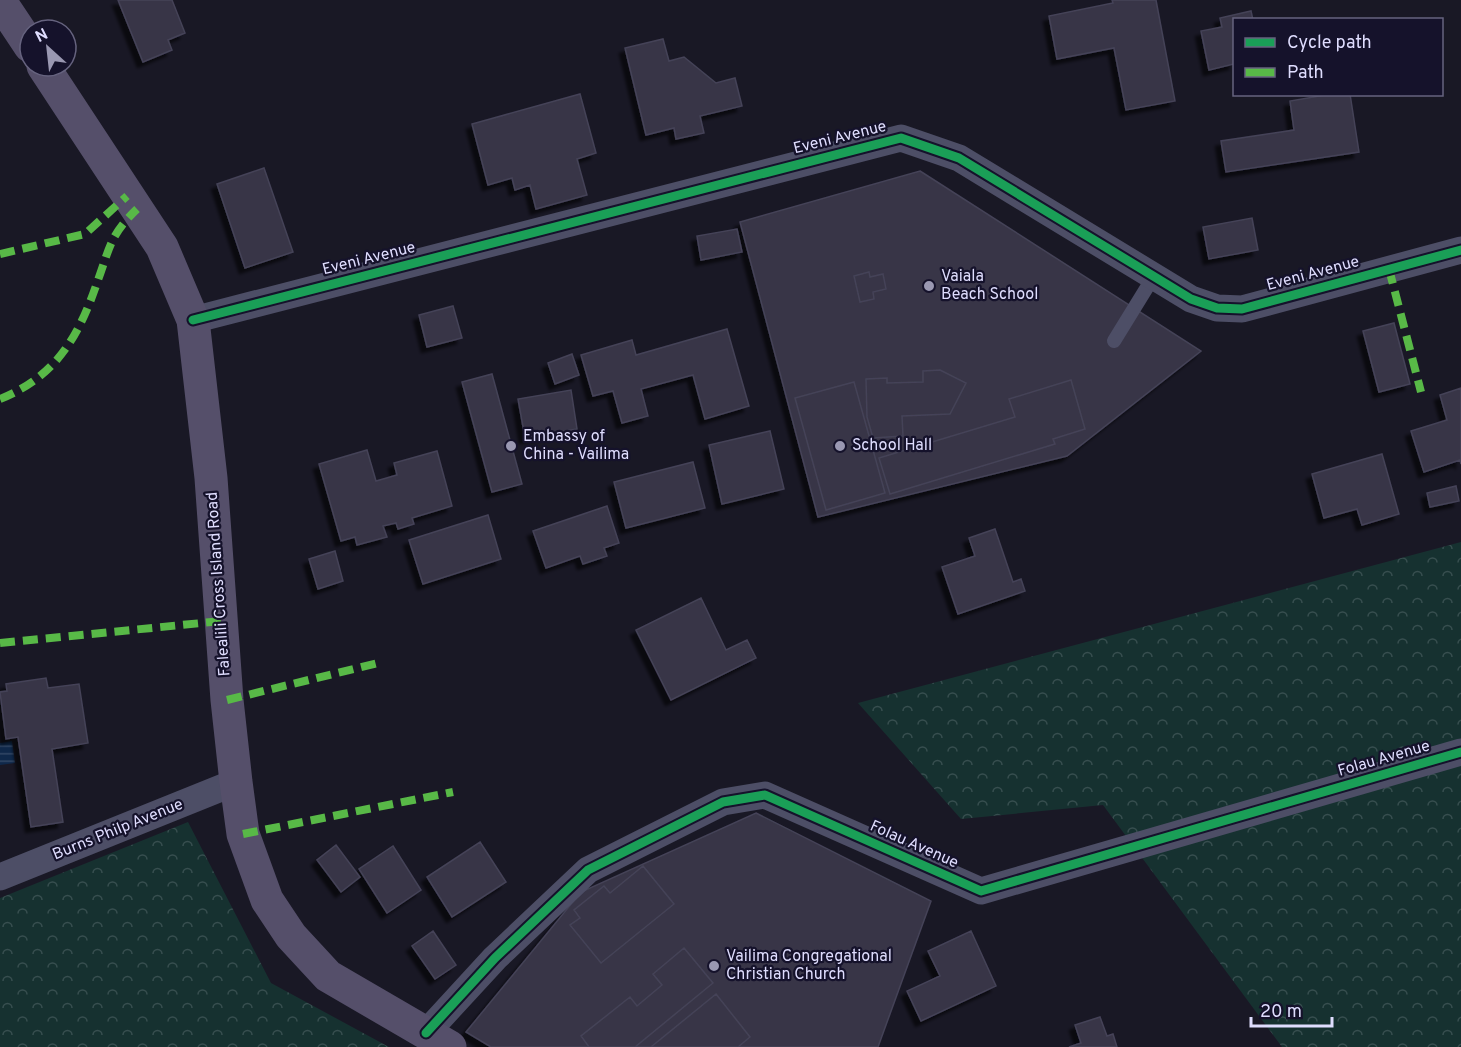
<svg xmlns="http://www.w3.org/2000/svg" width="1461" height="1047" font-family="Overpass,sans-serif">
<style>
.forest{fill:url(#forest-crowns)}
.water{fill:url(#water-rules)}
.building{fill:#383646;stroke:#454358;stroke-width:1.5;filter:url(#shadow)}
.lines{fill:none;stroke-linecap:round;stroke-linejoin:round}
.lane{stroke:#4d4e66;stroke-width:14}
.street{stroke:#4d4e66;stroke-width:27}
.primary{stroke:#554f6a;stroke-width:33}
.quiet{stroke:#58b947;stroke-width:8;stroke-dasharray:15 8;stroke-linecap:butt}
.cycleway-casing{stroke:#15122b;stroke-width:13}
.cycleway{stroke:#1a9f57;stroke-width:9}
.poi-dot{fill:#9a98b2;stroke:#15122b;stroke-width:2}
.labels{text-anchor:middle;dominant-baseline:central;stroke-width:4.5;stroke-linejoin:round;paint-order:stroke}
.street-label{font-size:16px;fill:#dfddfe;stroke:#15122b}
.poi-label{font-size:16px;fill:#dfddfe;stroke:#15122b;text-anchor:start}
</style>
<defs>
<pattern id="forest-crowns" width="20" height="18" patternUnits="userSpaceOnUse" patternTransform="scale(1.5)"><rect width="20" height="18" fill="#163130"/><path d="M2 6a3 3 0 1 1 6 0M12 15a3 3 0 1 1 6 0" fill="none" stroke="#374e4f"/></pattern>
<pattern id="water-rules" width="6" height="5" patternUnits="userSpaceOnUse" patternTransform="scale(1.5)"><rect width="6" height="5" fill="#0f284a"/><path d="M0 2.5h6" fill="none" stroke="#324765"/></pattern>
<filter id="shadow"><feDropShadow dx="-5.5" dy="5.5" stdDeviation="1.5" flood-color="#0009"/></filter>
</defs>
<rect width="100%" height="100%" fill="#191825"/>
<path class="forest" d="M1461 542V1047H1282L1103 805 961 819 858 703Z
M188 822 271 983 389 1047H0V898Z"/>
<path class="water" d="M12 741 15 763 0 765V743Z"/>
<path class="building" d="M118 0H172L185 33 168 40 172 50 143 62Z
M1112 0H1156L1175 101 1126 110 1114 48 1057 59 1049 16 1113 3Z
M1251 11 1253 20H1234V64L1209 70 1201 31 1222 27 1220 18Z
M663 39 669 61 684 57 716 83 735 78 742 106 700 116 704 133 676 139 674 128 646 135 625 48Z
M580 94 596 153 577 159 587 195 536 209 530 185 515 190 512 178 488 185 472 124Z
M1331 94H1350L1359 152 1226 172 1221 141 1294 130 1290 101Z
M264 168 293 252 245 268 217 184Z
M920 171 1201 351 1067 456 818 517 740 222Z
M1252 218 1258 250 1209 259 1203 227Z
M737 229 742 252 701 260 697 236Z
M869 272 870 277 883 274 886 289 873 292 874 299 860 302 854 276Z
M453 306 462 338 427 347 419 315Z
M1394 323 1410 384 1379 392 1363 331Z
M727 329 749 406 705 419 693 375 641 389 648 416 622 423 613 391 593 396 581 355 632 340 636 355Z
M572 354 579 375 555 384 548 363Z
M940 370 966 383 950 414 902 416 903 436 873 438 867 417 866 379 887 378V383L923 382V371Z
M492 374 522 484 492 492 462 382Z
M1071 380 1085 429 1053 439 1055 444 890 494 879 458 1015 417 1009 399Z
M854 382 885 493 826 510 795 398Z
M1461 388V464L1460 460 1424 472 1411 431 1447 420 1440 395Z
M571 390 577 429 525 438 518 399Z
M770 431 784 489 722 504 709 445Z
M367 450 376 481 397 475 394 463 437 451 452 506 412 518 414 524 398 529 396 523 383 526 387 537 357 545 355 537 341 541 319 464Z
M1382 454 1399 514 1362 525 1357 509 1324 518 1312 474Z
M693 462 705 508 626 528 614 482Z
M1456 486 1459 501 1430 507 1427 493Z
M607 506 619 543 604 548 607 556 583 564 580 556 546 568 533 531Z
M488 515 501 559 423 584 409 540Z
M995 529 1013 582 1021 579 1025 591 958 614 942 567 975 556 969 538Z
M335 551 343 581 318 589 309 559Z
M701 598 726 650 747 640 756 658 671 700 636 630Z
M46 678 48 688 79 684 88 743 52 749 63 822 31 827 18 737 6 739 0 692 7 691 6 684Z
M756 813 931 901 878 1047H491L466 1032 581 892Z
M480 842 506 882 452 917 427 877Z
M336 845 360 877 341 892 317 860Z
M393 846 421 890 387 913 359 869Z
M643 866 674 904 601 963 570 925 580 918 574 910 604 886 610 893Z
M433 931 456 965 435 979 412 946Z
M971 931 996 986 921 1021 907 991 940 976 928 951Z
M684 948 713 983 635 1047H589L581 1036 630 997 637 1006 662 985 653 974Z
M716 994 750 1037 738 1047H651Z
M1100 1017 1107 1036 1113 1034 1117 1047H1069L1081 1043 1075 1025Z"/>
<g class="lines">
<path class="lane" d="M1114 341 1154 276"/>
<path class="street" d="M193 320 901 138 959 158 1191 299 1217 308 1242 309 1461 250
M0 877 236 782
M426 1033 495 958 588 870 723 802 765 795 981 891 1461 752"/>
<path class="primary" d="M0 1 30 46
M43 66 162 247 193 320 211 478 227 700 236 782 243 834 267 900 291 936 328 976 450 1047"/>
<path class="quiet" d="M0 254 85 234 127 196
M1389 269 1421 392
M0 399C57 376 79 336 98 280 110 247 110 235 137 209
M0 643 222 621
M227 700 382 662
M243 834 453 792"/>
<defs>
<path id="cycleway" d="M193 320 901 138 959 158 1191 299 1217 308 1242 309 1461 250
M426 1033 495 958 588 870 723 802 765 795 981 891 1461 752"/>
</defs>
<use href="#cycleway" class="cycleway-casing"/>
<use href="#cycleway" class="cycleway"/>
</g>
<g class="poi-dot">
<circle cx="929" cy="286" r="6"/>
<circle cx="511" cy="446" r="6"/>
<circle cx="840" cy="446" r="6"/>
<circle cx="714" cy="966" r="6"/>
</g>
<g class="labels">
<g class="street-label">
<text transform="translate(840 138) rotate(-14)">Eveni Avenue</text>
<text transform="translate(369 259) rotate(-14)">Eveni Avenue</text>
<text transform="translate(1313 274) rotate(-15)">Eveni Avenue</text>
<text transform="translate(219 584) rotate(-94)">Falealili Cross Island Road</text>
<text transform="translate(1384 759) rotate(-16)">Folau Avenue</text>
<text transform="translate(118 830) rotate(-22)">Burns Philp Avenue</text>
<text transform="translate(914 845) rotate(24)">Folau Avenue</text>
</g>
<g class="poi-label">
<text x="941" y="277">Vaiala<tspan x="941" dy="18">Beach School</tspan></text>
<text x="523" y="437">Embassy of<tspan x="523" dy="18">China - Vailima</tspan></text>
<text x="852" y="446">School Hall</text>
<text x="726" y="957">Vailima Congregational<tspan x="726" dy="18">Christian Church</tspan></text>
</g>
</g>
<rect x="1233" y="18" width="210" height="78" fill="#15122b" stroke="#66637f" stroke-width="1.5"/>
<rect x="1245" y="38" width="30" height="9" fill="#1a9f57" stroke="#66637f" stroke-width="1.5"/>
<text x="1287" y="48" font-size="18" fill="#dfddfe">Cycle path</text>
<rect x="1245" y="68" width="30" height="9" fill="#58b947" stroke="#66637f" stroke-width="1.5"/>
<text x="1287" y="78" font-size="18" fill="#dfddfe">Path</text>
<g transform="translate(48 48) rotate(333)"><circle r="28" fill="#15122b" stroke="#66637f" stroke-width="1.5"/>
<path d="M0-4.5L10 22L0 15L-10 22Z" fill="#9a98b2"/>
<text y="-9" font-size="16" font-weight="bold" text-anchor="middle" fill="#dfddfe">N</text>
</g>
<path d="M1251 1017v9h81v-9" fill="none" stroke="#dfddfe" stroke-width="3"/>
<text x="1260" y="1017" font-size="18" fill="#dfddfe" stroke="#15122b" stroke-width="4.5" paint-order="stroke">20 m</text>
</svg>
